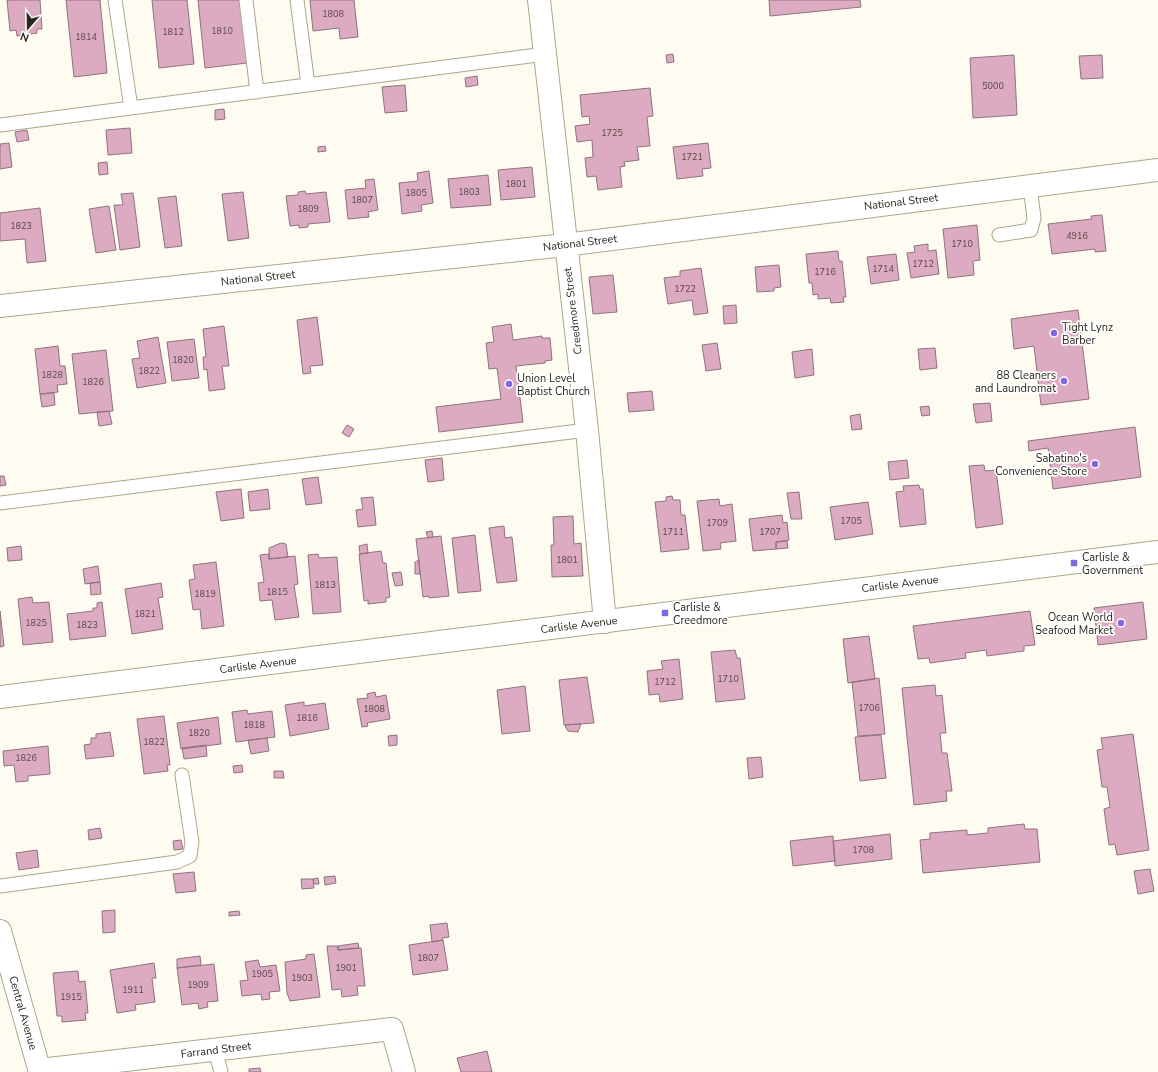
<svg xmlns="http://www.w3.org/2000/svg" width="1158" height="1072" font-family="'Nunito Sans',sans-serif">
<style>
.building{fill:#ddabc1;stroke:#8f727e}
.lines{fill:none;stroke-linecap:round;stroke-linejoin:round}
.service-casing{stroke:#aca689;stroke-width:15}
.minor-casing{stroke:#aca689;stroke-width:24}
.tertiary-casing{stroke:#aca689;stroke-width:24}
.service{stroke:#fff;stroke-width:13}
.minor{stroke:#fff;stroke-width:22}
.tertiary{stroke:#fff;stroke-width:22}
.poi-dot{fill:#8067e2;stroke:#fff;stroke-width:1.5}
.labels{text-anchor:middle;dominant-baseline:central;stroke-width:3.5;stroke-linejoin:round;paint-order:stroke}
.number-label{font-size:9px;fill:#564845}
.street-label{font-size:11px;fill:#29271c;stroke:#fff}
.poi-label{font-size:11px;fill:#29271c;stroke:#fff;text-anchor:start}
</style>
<rect width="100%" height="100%" fill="#fefcf0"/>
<path class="building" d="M7 0H40L42 29H37V33L17 36 16 30 10 31Z
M66 0H100L107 73 74 77Z
M152 0H187L194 64 159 68Z
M198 0H240L247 63 205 68Z
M310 0H354L358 37 340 39 339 28 313 31Z
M769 0H860L861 7 770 16Z
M673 54 674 62 667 63 666 55Z
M1014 55 1017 115 973 118 970 58Z
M1102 55 1103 78 1081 79 1079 56Z
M477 76 478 85 466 87 465 78Z
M405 85 407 111 385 113 382 87Z
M650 88 653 116 647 117 650 146 637 147 639 160 624 162 625 166 620 167 622 187 598 190 596 176 587 177 585 158 593 157 592 140 577 142 575 126 590 124 589 116 582 117 580 95Z
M224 109 225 119 215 120V110Z
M130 128 132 153 108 155 106 130Z
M27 130 29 140 17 142 15 132Z
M9 143 12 167 0 169V144Z
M708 143 711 168 702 169 703 176 677 179 673 147Z
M325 146 326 151 318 152V147Z
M107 162 108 174 99 175 98 163Z
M532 167 535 197 501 200 498 170Z
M429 171 433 203 421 205 422 211 402 214 399 183 418 181 417 173Z
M488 175 491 205 451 208 448 179Z
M374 179 378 210 368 212 369 217 348 219 345 190 366 188 365 180Z
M305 191 306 194 326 192 330 222 308 224V227L299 228V225L290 226 286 196 298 195V192Z
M243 192 249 238 228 241 222 194Z
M133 193 140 247 120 250 114 205H123L121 194Z
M176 196 182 246 165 248 158 198Z
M109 206 116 250 96 253 89 209Z
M40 208 46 261 27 263 25 239 0 241V213Z
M1102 215 1106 251 1095 252V249L1052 254 1048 224 1092 219 1091 216Z
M977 225 980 260 973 261 974 275 948 278 943 229Z
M928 244V251L936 250 939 274 911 278 907 253 915 252 914 246Z
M838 251 839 261H842L846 297H843L844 302 831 303 830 298 818 299V294L813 295 812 283H809L806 254Z
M896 254 899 280 871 284 867 257Z
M779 265 781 287 774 288V291L757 292 755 267Z
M701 268 708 313 694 315 692 300 668 304 664 278 680 276V271Z
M613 275 617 312 593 314 589 277Z
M736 305 737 323 724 324 723 306Z
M1078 310 1089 399 1041 405 1034 346 1014 349 1011 319Z
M317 317 323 365 310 366 311 373 303 374 297 320Z
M511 324 513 340 542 336V338H550L552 360 545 361V363L516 366 523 422 439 432 436 407 501 399 497 368 489 369 486 343 494 342 492 327Z
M224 326 229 366H222L225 389 209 391 207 369 204 370 203 357H206L203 329Z
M158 337 166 383 137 388 132 359 140 358 137 341Z
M194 339 199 378 172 381 167 342Z
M717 343 721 369 706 371 702 345Z
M58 346 60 366H65L67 384 57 385 58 392 40 394 35 349Z
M935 348 937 368 920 370 918 349Z
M812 349 814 375 795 378 792 352Z
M106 350 113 411 79 414 72 354Z
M652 391 654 410 629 412 627 393Z
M54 393 55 405 42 407 40 394Z
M990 403 992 421 976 423 973 404Z
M929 406 930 415 922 416 920 407Z
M109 411 112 424 99 426 97 412Z
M860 414 862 429 852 430 850 416Z
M347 425 354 429 349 437 342 433Z
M1135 427 1141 477 1053 489 1048 448 1029 451 1028 441Z
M442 458 444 480 428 482 425 460Z
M907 460 909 478 890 480 888 462Z
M984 465 985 471 996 470 1003 524 976 528 969 466Z
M0 476H4L6 485 0 486Z
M318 477 322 503 306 505 302 479Z
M919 485 920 489H923L926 524 900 527 896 492 904 491 903 486Z
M241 489 244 518 221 521 216 492Z
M268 489 270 509 250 511 248 492Z
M799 492 802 519H791L787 493Z
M672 496 673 500H680L681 515H685L689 549 661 552 655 502 666 501V497Z
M373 497 376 525 358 527 356 510 363 509 361 498Z
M719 499 720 506 732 504 736 541 720 543 721 549 703 551 697 501Z
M868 502 873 534 835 540 830 507Z
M782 515 783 523 787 522 789 540 776 542V549L753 551 749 519Z
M573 516 574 544 581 543 583 576 552 577 551 545H554L553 517Z
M504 526 505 538 512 537 517 581 497 583 489 528Z
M432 531 433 537 428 538 426 532Z
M475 535 481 591 458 593 452 538Z
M441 536 449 596 429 598V596L423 597 416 539Z
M787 541 788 548 776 549V542Z
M281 543 286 544 288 557 269 559V548Z
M367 544 368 553 360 554 359 546Z
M21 546 22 560 8 561 7 548Z
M381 551 383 563H386L390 597 386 598V602L368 604V600L364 601 359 554Z
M269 554V559L295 556 298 584 294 585 299 617 275 620 272 600 260 601 258 583 264 582 260 555Z
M318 554 319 558 337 557 341 612 313 614 308 555Z
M419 560 420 574H415V562Z
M216 562 224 626 202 629 200 609 193 610 189 580 195 579 193 565Z
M98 566 100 582 85 584 83 569Z
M401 572 403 585 395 586 392 573Z
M100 582 101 594 91 595 90 583Z
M161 583 163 597 158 598 163 629 132 634 125 589Z
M32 597 33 603 49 602 53 642 23 645 18 599Z
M102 602 106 636 70 640 67 614 93 611V608H97V603Z
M1143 602 1147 639 1098 645 1094 608Z
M0 611 4 646 0 647Z
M1030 611 1035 645 1024 646V651L987 656 986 650 965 653 966 658 930 663 929 658 918 659 913 626Z
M869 636 875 679 848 683 843 639Z
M735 650 737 658H740L745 699 716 702 711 652Z
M679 659 683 699 660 702 659 694 649 695 647 671 663 669 661 661Z
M587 677 594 723 564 725 559 680Z
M879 678 885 734 858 736 852 682Z
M935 685 936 696 942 695 946 733H940L942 753H947L952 791H946L947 801 914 805 902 688Z
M525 686 530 731 502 734 497 690Z
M375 692 376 697 386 695 390 719 367 723 368 726 362 727 357 699 368 698 367 694Z
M304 702V706L325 703 329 729 290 736 285 705Z
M247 710 248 714 272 711 275 737 236 742 232 712Z
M164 716 170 765H167L168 771 144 774 137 719Z
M218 717 221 744 181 749 177 723Z
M581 724 578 732 568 731 566 728 565 725Z
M110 732 114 756 86 759 84 745 91 744V738H96V734Z
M1133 734 1149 850 1117 855 1115 844 1109 845 1104 809 1110 807 1107 787H1102L1097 750 1103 749 1101 738Z
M397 735V745L389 746 388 736Z
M881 735 886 778 860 781 855 737Z
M267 738 269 751 251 754 248 740Z
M206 745 207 756 184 759 182 748Z
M48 746 50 774 28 776V781L16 782 14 765 4 766 3 751Z
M761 757 763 777 749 779 747 758Z
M242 765 243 772 234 773 233 766Z
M274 771H283L284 778H274Z
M1024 824 1025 829H1037L1040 862 923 873 920 840 930 839V833L967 830V835L988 833V828Z
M100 828 102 838 89 840 88 830Z
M890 834 892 859 835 866 833 841Z
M833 836 835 861 793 866 790 841Z
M181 840 183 849 174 850 173 841Z
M37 850 39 867 19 870 16 853Z
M1150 869 1154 891 1138 894 1134 871Z
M194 872 196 891 176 893 173 874Z
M335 876 336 883 325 885 324 877Z
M318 878 319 884H314L313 879Z
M301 879H313L314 888 302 889Z
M115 910V932L103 933 102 911Z
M239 911 240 915 229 916V912Z
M447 923 449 937 442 938 443 940 432 942 430 925Z
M443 940 448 970 413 975 409 945Z
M358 943 359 948 338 950V946Z
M327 946H338V950L361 948 365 986H357L358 995 342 997 341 989 332 990Z
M314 954 320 997 290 1001 287 993 285 962 306 959V955Z
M200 956 201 965 177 968V959Z
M258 960 260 967 276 965 280 991 269 992 270 999 262 1000 261 994 242 996 240 981 248 980 245 962Z
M154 963 156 978H152L155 1002 135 1005 136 1010 117 1013 110 970Z
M214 964 218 1001 207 1002 208 1007 199 1009 198 1003 182 1005 177 968Z
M78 971 79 982 85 981 88 1013H85L86 1020 62 1022V1016H57L53 973Z
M487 1051 492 1072H461L457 1058Z
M260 1068 261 1072H249V1069Z"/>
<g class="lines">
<defs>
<path id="service" d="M115 0 131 108
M246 0 257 92
M297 0 308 85
M0 125 545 54
M999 235 1031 230 1034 218 1030 186
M0 503 587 430
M0 886 177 862 190 856 192 842 182 775
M215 1050 221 1072"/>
<path id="minor" d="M539 0 587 430 605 622
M0 306 565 245 1158 170
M0 931 40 1072
M40 1070 392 1029 404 1072"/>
<path id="tertiary" d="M0 697 1158 552"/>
</defs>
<use href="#service" class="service-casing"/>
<use href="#minor" class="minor-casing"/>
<use href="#tertiary" class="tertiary-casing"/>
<use href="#service" class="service"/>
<use href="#minor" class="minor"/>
<use href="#tertiary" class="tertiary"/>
</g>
<g class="poi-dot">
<circle cx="1054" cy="333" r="4"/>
<circle cx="1064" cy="381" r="4"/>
<circle cx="509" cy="384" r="4"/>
<circle cx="1095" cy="464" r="4"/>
<rect x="1070" y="559" width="8" height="8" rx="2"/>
<rect x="661" y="609" width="8" height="8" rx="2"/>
<circle cx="1121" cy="623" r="4"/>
</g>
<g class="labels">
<g class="number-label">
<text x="333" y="14">1808</text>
<text x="222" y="31">1810</text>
<text x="173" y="32">1812</text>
<text x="86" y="37">1814</text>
<text x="993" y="86">5000</text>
<text x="612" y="133">1725</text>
<text x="692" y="157">1721</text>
<text x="516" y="184">1801</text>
<text x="469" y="192">1803</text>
<text x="416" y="193">1805</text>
<text x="362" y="200">1807</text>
<text x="308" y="209">1809</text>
<text x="21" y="226">1823</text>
<text x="1077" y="236">4916</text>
<text x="962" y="244">1710</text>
<text x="923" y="264">1712</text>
<text x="883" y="269">1714</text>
<text x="825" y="272">1716</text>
<text x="685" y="289">1722</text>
<text x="183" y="360">1820</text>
<text x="149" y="371">1822</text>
<text x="52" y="375">1828</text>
<text x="93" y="382">1826</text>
<text x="851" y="521">1705</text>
<text x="717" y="523">1709</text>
<text x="673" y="532">1711</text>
<text x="770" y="532">1707</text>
<text x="567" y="560">1801</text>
<text x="325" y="585">1813</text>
<text x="277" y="592">1815</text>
<text x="205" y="594">1819</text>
<text x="145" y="614">1821</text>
<text x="36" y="623">1825</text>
<text x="87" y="625">1823</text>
<text x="728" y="679">1710</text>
<text x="665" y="682">1712</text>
<text x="869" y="708">1706</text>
<text x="374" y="709">1808</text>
<text x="307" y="718">1816</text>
<text x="254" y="725">1818</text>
<text x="199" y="733">1820</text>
<text x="154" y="742">1822</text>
<text x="26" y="758">1826</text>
<text x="863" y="850">1708</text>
<text x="428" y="958">1807</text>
<text x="346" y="968">1901</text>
<text x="262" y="974">1905</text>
<text x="302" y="978">1903</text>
<text x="198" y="985">1909</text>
<text x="133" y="990">1911</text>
<text x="71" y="997">1915</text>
</g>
<g class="street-label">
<text transform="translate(901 202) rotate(-7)">National Street</text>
<text transform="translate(580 243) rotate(-7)">National Street</text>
<text transform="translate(258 278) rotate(-6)">National Street</text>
<text transform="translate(573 311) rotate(-97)">Creedmore Street</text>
<text transform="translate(900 584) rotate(-7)">Carlisle Avenue</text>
<text transform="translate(579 625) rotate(-7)">Carlisle Avenue</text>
<text transform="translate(258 665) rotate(-7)">Carlisle Avenue</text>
<text transform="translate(23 1013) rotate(74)">Central Avenue</text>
<text transform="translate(216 1050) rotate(-7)">Farrand Street</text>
</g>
<g class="poi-label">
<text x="1062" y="327">Tight Lynz<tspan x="1062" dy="13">Barber</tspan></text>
<text x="1056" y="375" text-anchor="end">88 Cleaners<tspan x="1056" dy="13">and Laundromat</tspan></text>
<text x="517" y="378">Union Level<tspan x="517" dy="13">Baptist Church</tspan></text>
<text x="1087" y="458" text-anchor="end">Sabatino's<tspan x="1087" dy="13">Convenience Store</tspan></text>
<text x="1082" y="557">Carlisle &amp;<tspan x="1082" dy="13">Government</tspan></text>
<text x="673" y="607">Carlisle &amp;<tspan x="673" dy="13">Creedmore</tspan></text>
<text x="1113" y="617" text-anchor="end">Ocean World<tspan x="1113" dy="13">Seafood Market</tspan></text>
</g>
</g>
<g transform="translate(28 28) rotate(200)" stroke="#ffffff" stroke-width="3" paint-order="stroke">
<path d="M0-3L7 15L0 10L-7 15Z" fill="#29271c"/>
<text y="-6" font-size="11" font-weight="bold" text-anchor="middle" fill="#29271c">N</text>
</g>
</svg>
